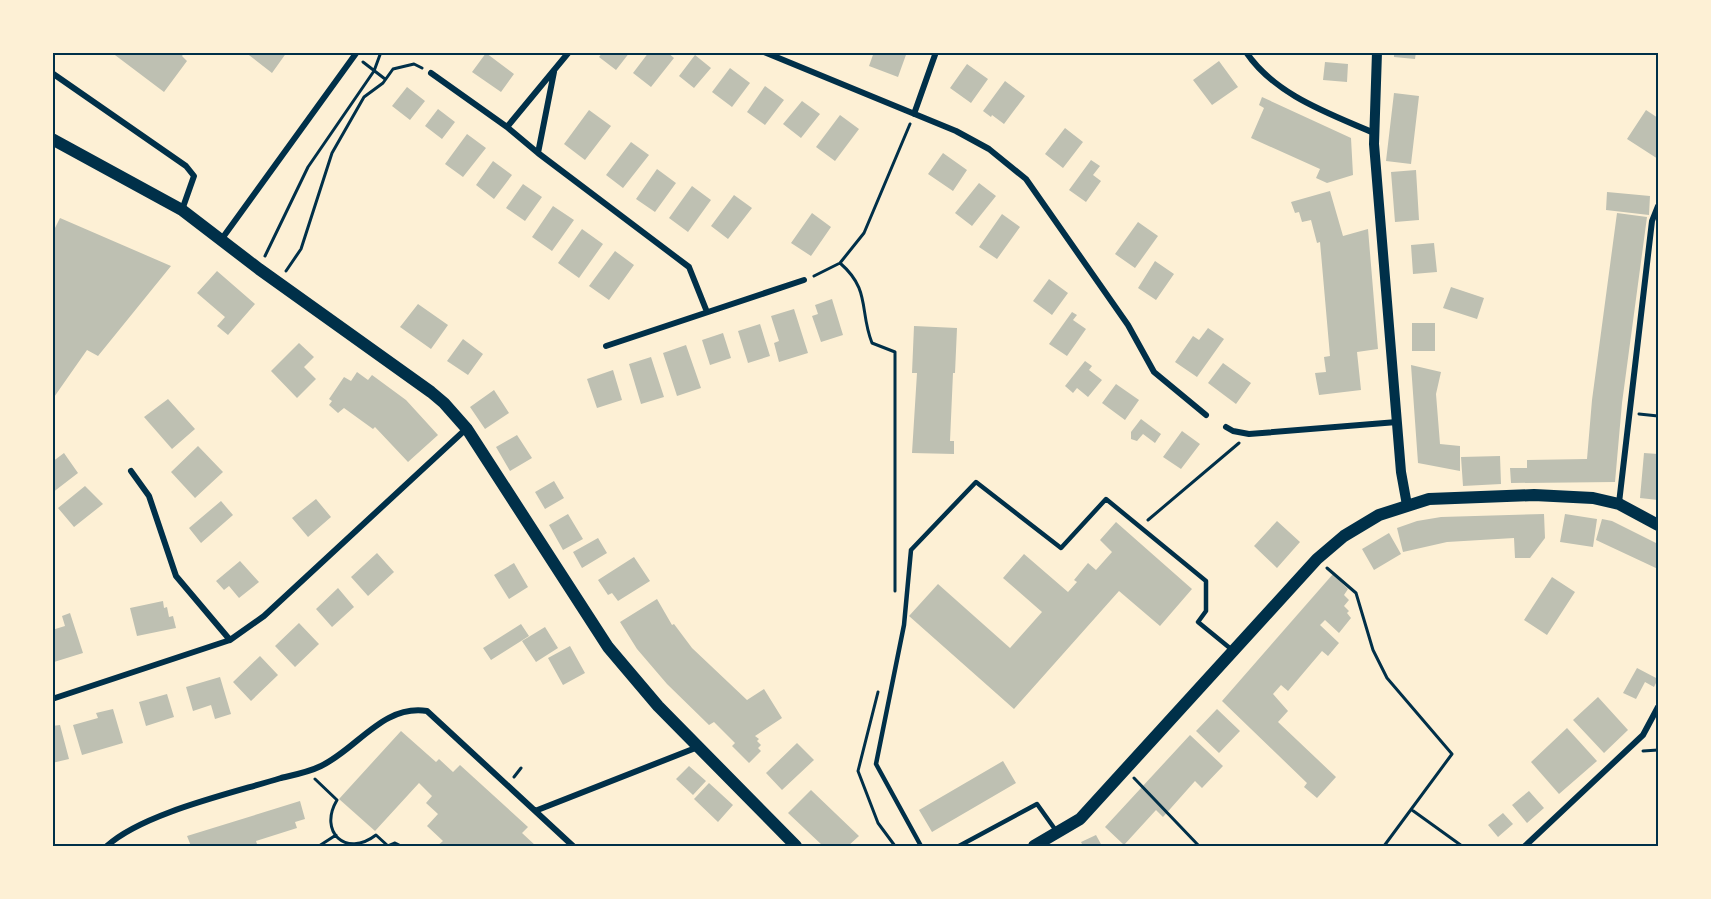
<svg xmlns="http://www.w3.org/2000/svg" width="1711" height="899" font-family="Lato,sans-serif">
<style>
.building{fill:#bec0b2}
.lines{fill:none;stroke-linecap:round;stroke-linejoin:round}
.path{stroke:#003049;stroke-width:3}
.service{stroke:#003049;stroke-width:4.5}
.minor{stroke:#003049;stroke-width:6}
.tertiary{stroke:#003049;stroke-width:10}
.secondary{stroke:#003049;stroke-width:12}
.neatline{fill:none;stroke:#003049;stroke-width:2}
</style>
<rect width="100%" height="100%" fill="#fdf0d5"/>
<path class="building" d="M111 52H185L182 56 187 61 164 92Z
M245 52H287L272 73Z
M603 52H630L616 70 599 57Z
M649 52H667L674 58 651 87 633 73Z
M874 52H907L898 77 869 66Z
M1394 52H1416L1415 59 1394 57Z
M486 53 514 74 501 92 472 72Z
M695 55 711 68 694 88 679 76Z
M1219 61 1238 87 1212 105 1193 80Z
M1325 62 1348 64 1347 82 1323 80Z
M967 64 988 79 971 103 950 88Z
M730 68 750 83 732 107 712 92Z
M1005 81 1025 96 1004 124 992 115 991 117 983 111Z
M765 86 784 100 765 125 747 112Z
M407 87 425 101 410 120 392 106Z
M1394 93 1419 96 1411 164 1386 161Z
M1262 97 1351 138 1353 175 1327 183 1316 178 1320 169 1251 138 1264 108 1259 105Z
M802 101 820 114 801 138 783 124Z
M438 109 455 122 442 139 425 126Z
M589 110 611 126 585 160 564 144Z
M1646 110 1658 118V159L1627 139Z
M840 115 859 129 835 161 816 147Z
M1065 128 1083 142 1063 168 1045 154Z
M467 134 486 148 463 177 445 164Z
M631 142 649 155 623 188 606 175Z
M943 153 967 170 953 191 928 174Z
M1091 160 1100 166 1093 175 1101 181 1086 202 1069 190Z
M493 161 512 175 494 199 476 185Z
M657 169 676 183 655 212 636 199Z
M1416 170 1419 220 1395 222 1391 172Z
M979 183 996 196 972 226 955 213Z
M523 184 542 197 525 221 506 208Z
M692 186 711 200 688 232 669 218Z
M1330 191 1343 236 1368 229 1378 349 1357 352 1361 390 1319 395 1315 373 1326 372 1324 357 1330 356 1320 242 1317 243 1311 220 1302 222 1299 212 1295 213 1291 202Z
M1607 192 1650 196 1649 215 1606 210Z
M734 195 752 208 728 239 711 226Z
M553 206 574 220 552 251 532 237Z
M812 213 831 227 811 256 791 243Z
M1617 213 1647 217 1622 403 1615 482 1511 483 1510 468H1527V460L1587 459 1592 400Z
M1002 214 1020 227 997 259 979 247Z
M60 218 171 266 98 356 87 350 52 400V234Z
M1138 222 1158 236 1135 268 1115 254Z
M582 229 603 244 579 278 558 263Z
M1434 243 1437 272 1413 274 1411 245Z
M615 251 634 265 609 300 589 286Z
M1155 261 1174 274 1156 300 1138 288Z
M217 271 255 304 228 335 217 326 225 317 197 293Z
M1049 279 1068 293 1052 315 1033 301Z
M1451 287 1484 298 1477 319 1443 308Z
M832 299 843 335 821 342 812 316 818 314 815 305Z
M418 304 448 325 431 349 400 327Z
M794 309 808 353 779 362 774 343 779 341 771 316Z
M1072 312 1077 315 1073 320 1086 329 1067 356 1049 344Z
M1412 323H1435V351H1412Z
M760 324 770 356 748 363 738 331Z
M914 326 957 328 955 373H953L950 441H954V454L912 453 917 373H912Z
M1208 328 1224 339 1197 377 1175 362 1193 336 1199 340Z
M723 333 731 358 710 365 702 340Z
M463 339 483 354 468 375 447 361Z
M299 343 314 357 304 367 316 379 297 398 271 371Z
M686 345 701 388 677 396 663 353Z
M651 357 664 397 641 404 629 364Z
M1085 361 1092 366 1089 370 1102 380 1088 397 1077 388 1073 393 1065 386Z
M1223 363 1251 383 1236 404 1208 383Z
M1411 365 1441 372 1436 394 1440 444 1460 446V471L1418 463Z
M613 370 622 400 597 408 587 379Z
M357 372 368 380 372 375 406 400 438 435 408 462 375 427 373 429 344 408 338 413 329 405 332 401 329 399 344 377 351 381Z
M1116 384 1139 400 1125 420 1102 403Z
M494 390 509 413 485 429 470 407Z
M168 399 195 429 172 449 144 417Z
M1141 419 1161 434 1155 443 1143 434 1137 441 1131 439V432Z
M1182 431 1200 444 1181 469 1163 457Z
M517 435 532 458 510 471 496 447Z
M198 446 223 472 195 498 171 472Z
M64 453 78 473 52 493V462Z
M1644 453 1658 454V500L1640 498Z
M1500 456 1501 484 1463 486 1461 457Z
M554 481 564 498 545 509 535 492Z
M85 486 103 504 74 527 58 508Z
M316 499 331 517 308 537 292 518Z
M221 501 233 515 201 543 189 528Z
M568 514 583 539 563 550 549 525Z
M1544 514 1545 538 1530 558H1515L1514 538 1447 542 1403 552 1397 528 1417 521 1441 517Z
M1565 514 1597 519 1593 547 1560 542Z
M1602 519 1612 521 1658 544V569L1596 540Z
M1277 521 1300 542 1277 568 1254 546Z
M1116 522 1192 589 1160 626 1119 591 1014 709 909 616 938 584 1010 648 1042 612 1003 578 1024 554 1068 592 1077 582 1074 580 1088 563 1096 570 1112 552 1100 540Z
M1389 533 1401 554 1374 570 1362 549Z
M598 538 607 553 582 568 573 552Z
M377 553 394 572 368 596 351 577Z
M634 557 650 581 618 601 612 593 608 595 598 580Z
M240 561 259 582 239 598 229 586 224 590 216 581Z
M514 563 528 587 509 599 494 575Z
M1333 574 1348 589 1344 595 1349 600 1344 606 1349 611 1347 613 1351 618 1339 633 1325 620 1320 625 1339 643 1328 656 1322 651 1288 691 1281 685 1273 694 1288 711 1278 722 1336 777 1317 798 1304 787 1307 783 1222 701Z
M1552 577 1575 592 1547 635 1524 620Z
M338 588 354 607 332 627 316 609Z
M657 599 672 625 674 624 692 648 747 700 764 689 782 718 755 736 759 739 757 741 761 745 758 748 761 751 749 763 732 746 735 743 714 722 709 725 667 684 637 649 620 622Z
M163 601 164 608 167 607 169 617 173 616 176 628 137 636 130 608Z
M70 613 83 653 54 662 52 630 65 626 62 616Z
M299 623 319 644 295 667 275 646Z
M521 624 529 636 491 660 483 648Z
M545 627 558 648 536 662 522 641Z
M570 646 585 673 563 685 548 658Z
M260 656 278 675 251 701 233 682Z
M1637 668 1658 679 1654 687 1645 682 1636 699 1623 693Z
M220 677 231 714 215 719 211 705 193 711 186 687Z
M167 694 174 717 146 726 139 702Z
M1598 697 1628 730 1604 753 1573 720Z
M113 709 123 743 82 755 73 725 98 718 96 713Z
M1217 709 1240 731 1219 753 1196 731Z
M60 725 69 759 52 763V726Z
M1567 728 1597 761 1559 794 1531 762Z
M401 731 436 762 439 759 453 772 460 765 528 827 522 833 536 846H437L443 841 427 826 438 814 426 803 432 796 419 783 375 831 339 799Z
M1190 735 1223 766 1202 788 1195 781 1163 817 1156 810 1124 845 1105 827Z
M797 743 814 760 782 790 766 773Z
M1003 761 1016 783 932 832 919 810Z
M689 766 706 781 693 795 676 779Z
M709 783 733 805 718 822 694 799Z
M811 790 859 836 848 846H823L788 813Z
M1529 791 1544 808 1527 823 1512 805Z
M300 801 305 819 295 822 297 828 256 841 257 844 248 846 246 844 238 846H191L187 836Z
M1503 813 1513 824 1498 837 1488 825Z
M1096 835 1102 846H1083L1081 842Z"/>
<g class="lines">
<path class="path" d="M363 62 385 79
M265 256 308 167 374 71 381 52
M840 263C871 290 859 310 872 343L895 352V591
M286 271 301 249 332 153 364 97 383 83 393 69 414 64 422 68
M814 276 840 263 864 233 910 124
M1639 414 1658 416
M1148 520 1239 443
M1327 568 1356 593 1373 650 1387 678 1452 754 1384 846
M878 692 858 771 878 823 895 846
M1643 751 1658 750
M514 777 521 768
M1134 778 1199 846
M315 779 337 800C318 832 346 858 376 835L388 846 395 843 401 846
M1412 810 1462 846
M319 846 336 835"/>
<path class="service" d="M921 846 876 764 904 625 911 550 976 482 1061 548 1106 499 1206 581V611L1198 622 1231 649
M959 846 1037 804 1057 832"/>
<path class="minor" d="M764 52 956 131 989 149 1026 179 1128 325 1154 372 1206 415
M1246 52C1275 95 1328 113 1374 133
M52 73 186 166 194 176 182 210
M431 73 507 127 538 153 689 267 707 312
M914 114 936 52
M507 127 569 52
M538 153 554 72
M221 240 357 52
M606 346 804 280
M1226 427 1233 431 1249 434 1397 422
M131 471 149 496 176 576 230 640
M1619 503 1652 221 1658 206
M52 699 230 640 264 616 466 429
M535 811 698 747
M107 846C143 813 233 793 281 778 294 775 309 772 321 766 357 749 383 704 427 711L573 846
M1525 846 1643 735 1658 707"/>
<path class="tertiary" d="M1377 52 1374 144 1401 472 1407 505"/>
<path class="secondary" d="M52 139 182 210 259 269 431 392 444 403 467 429 608 647 658 706 796 846
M1034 846 1080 819 1317 559 1344 536 1379 515 1429 499 1534 495 1593 498 1619 504 1658 525"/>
</g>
<rect width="1711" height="899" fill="none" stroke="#fdf0d5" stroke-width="108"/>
<rect x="54" y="54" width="1603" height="791" class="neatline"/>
</svg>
